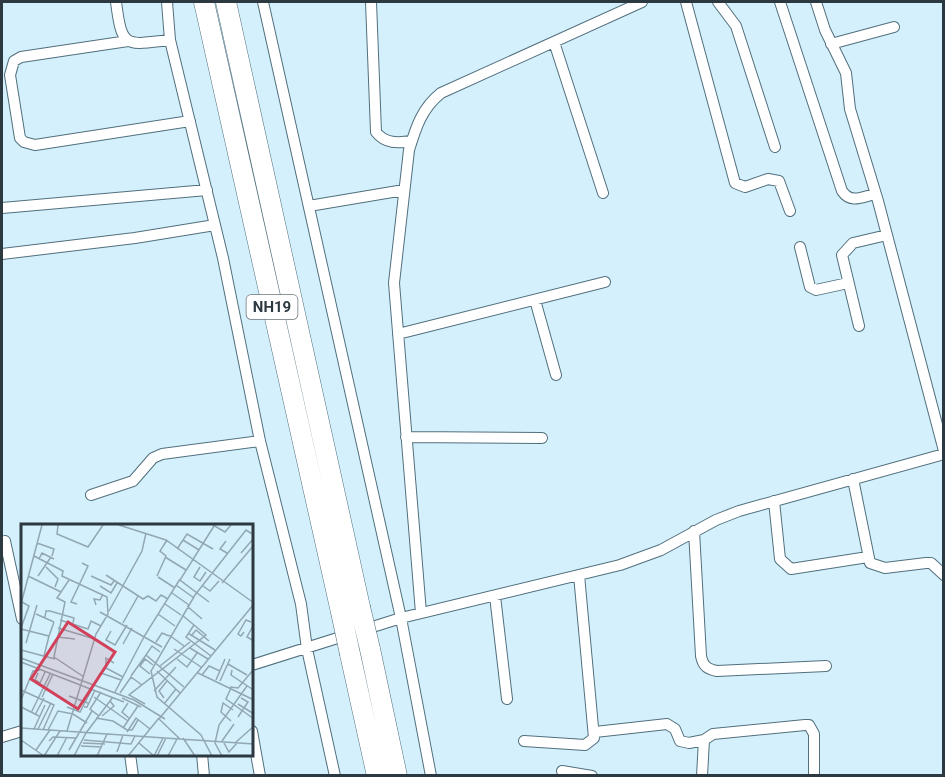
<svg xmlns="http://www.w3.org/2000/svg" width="945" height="777" font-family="Roboto,sans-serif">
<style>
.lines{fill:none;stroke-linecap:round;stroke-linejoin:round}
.street-casing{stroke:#516f7d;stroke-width:12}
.highway-casing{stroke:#516f7d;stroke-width:21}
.street{stroke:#fff;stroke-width:10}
.highway{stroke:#fff;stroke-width:20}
.highway-bridge-casing{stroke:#516f7d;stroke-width:21;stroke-linecap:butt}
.highway-bridge{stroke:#fff;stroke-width:20}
.labels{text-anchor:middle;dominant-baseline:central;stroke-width:6;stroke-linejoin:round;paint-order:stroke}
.shield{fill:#fff;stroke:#6b7479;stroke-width:1.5}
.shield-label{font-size:15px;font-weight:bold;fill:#2c3940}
.inset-road{fill:none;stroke:#91a7b1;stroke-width:1.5}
.view{fill:#d2415a;fill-opacity:0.15;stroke:#d2415a;stroke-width:3}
.inset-edge{fill:none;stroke:#2c3940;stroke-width:3}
</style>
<rect width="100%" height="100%" fill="#d5f0fd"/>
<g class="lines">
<defs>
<path id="street" d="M116 2C122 49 125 45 170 40
M167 2 170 40 223 258 260 441 301 604 307 649 335 776
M263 2 401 618 431 776
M371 2 376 132C385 144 398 143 412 141
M686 2 735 183 745 187 768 179 779 181 790 211
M718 2 736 26 775 147
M780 2 842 191C851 204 862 197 875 194
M816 2 825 30 846 73 850 109 878 201 944 451
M128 41 21 57 14 61 10 75 20 138 24 142 35 145 190 121
M554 42 603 193
M831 44 894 27
M309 206 404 190
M2 208 207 190
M800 247 810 287 816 290 848 283
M2 254 135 238 215 225
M535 300 556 375
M859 326 842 255 853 243 887 235
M398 334 605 282
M406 437 542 438
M853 479 870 563 885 568 926 563H931L944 575
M91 495 133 481 153 458 162 454 260 441
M774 501 780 559 791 569 868 557
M694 531 701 656C703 666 707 669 717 671L826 666
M5 541 22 619
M495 596 507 699
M421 613 394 283 409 150C416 127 422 108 441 93L642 2
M252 665 401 618 620 565 661 550 716 520 739 511 944 454
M252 731 260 776
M595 732 667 724 675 729 680 741 689 743 704 740
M2 737 22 731
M524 741 585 745 594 738 579 575
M130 754 133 776
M202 754 204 776
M562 771 592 776
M702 776 704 740 713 734 805 725H809L814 734V776"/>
<path id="highway" d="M204 2 341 612
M226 2 360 607
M370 649 397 776
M350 654 377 776"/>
</defs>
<use href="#street" class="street-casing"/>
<use href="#highway" class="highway-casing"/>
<use href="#street" class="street"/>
<use href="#highway" class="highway"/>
<defs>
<path id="highway-bridge" d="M360 607 370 649
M341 612 350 654"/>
</defs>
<use href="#highway-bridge" class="highway-bridge-casing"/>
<use href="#highway-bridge" class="highway-bridge"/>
</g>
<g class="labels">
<rect class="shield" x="246.5" y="295" width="51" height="24" rx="4.5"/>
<g class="shield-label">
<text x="272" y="307">NH19</text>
</g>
</g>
<g transform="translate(21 524)">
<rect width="232" height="232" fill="#d5f0fd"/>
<path class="inset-road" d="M37 1 36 10 67 23 82 1M98 1 145 16 233 79M192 1 204 8 210 1M162 16 178 26M205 17 199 25 206 29M16 19 33 25 31 32M156 25 166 10 192 25M220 29 233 14M13 32 42 47 41 52 86 73 87 90 75 110 46 207M144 33 165 46M18 35 21 29 33 35M25 43 37 55 34 63M179 43 173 53 179 57 185 48M85 51 122 75 127 72 135 77 140 71 147 75M7 52 40 68M17 52 30 33M70 52 90 61 93 57M136 52 145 32 139 27 146 16M137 53 154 64M48 56 36 74 44 78 33 133 63 153M201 59 233 21M155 61 173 74M79 62 90 69 96 59M182 62 189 67 198 57M151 69 168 81M188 78 159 56 193 2M0 80 21 1M56 80 50 78 67 42 61 39M144 80 160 91M233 80 138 195 159 215 233 220M75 81 73 75 79 76 82 70M166 82 181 95M88 87 121 27 125 9M79 88 141 123M15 90 33 98M137 90 154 102M24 93 25 87H29L53 94 52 99M39 96 67 105 70 97 80 102M102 99 117 72M233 100 226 113 233 117M173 101 165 113 190 132M0 104 8 82 1 78M37 104 74 115M0 105 28 112 33 98M90 107 85 116 94 121 106 101M223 108 220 112 217 110 225 96 230 98M167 109 194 126M148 111 163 122M170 112 175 106 188 117M36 113 54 115M135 118 141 109 148 112M5 119 16 81M102 120 111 104M169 124 187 135M153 125 180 143M0 126 34 135M139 128 131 122 125 131 163 163M23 132 28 112M0 134 113 176 144 195M156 135 166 143 176 129M0 138 103 178M207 140 226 151M139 142 169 118M85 143V134L93 139M211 146 210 151 231 165M136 147 159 169M17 149 14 156 19 159 24 148M80 149 100 156M177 149 233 176M129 150 119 142 124 135 132 141M78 151 85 144 102 153M181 151 188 142 199 147M110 152 125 131M195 156 204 135M199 157 209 135M209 163 217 164 233 145M210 164 205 175 233 195M0 166 33 181 22 206M133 167 155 143M94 168 124 111 159 55M99 169 110 153 121 161M48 172 67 179M21 173 32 150M73 173 107 197M101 174 120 183M143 174 138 167 146 157M0 176 12 147 19 146M107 179 101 188 109 195M124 180 108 171 185 111 161 91M143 180 155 165M217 180 233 190M0 183 18 192M46 183 59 188 71 165M63 183H66L74 166M10 189 29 150M14 191 23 174M78 192 69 185 80 168M81 192 93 182 89 177M217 193 227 178 220 174M75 194 92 197 106 206H111L117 196M210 197 200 188 202 179 212 186M0 204 158 215M102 204 117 182M13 205 24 181M17 205 30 179M27 206 37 187 52 190 66 199M106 208 115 194 129 205M162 214 174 232M0 216 23 232M63 216 110 220 114 212M28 217 32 213 55 214M201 217 213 200M62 219 84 220M118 219 133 232M203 219 208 228 216 219M214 219 233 202M60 222 81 223M15 226 29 206M48 226 71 187M96 228 102 211M23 232 39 207M36 232 46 213M53 232 65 209 92 173M76 232 86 210M107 232 138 194M133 232 142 214M136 232 145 214M147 232 156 215M191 232 180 211 136 173 130 147 174 71 225 6 233 11M201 232 194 219 198 201 226 162"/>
<path class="view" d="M47 98 94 128 57 185 10 155Z"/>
<rect width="232" height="232" class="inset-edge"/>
</g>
<rect width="945" height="777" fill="none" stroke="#2c3940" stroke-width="6"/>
</svg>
